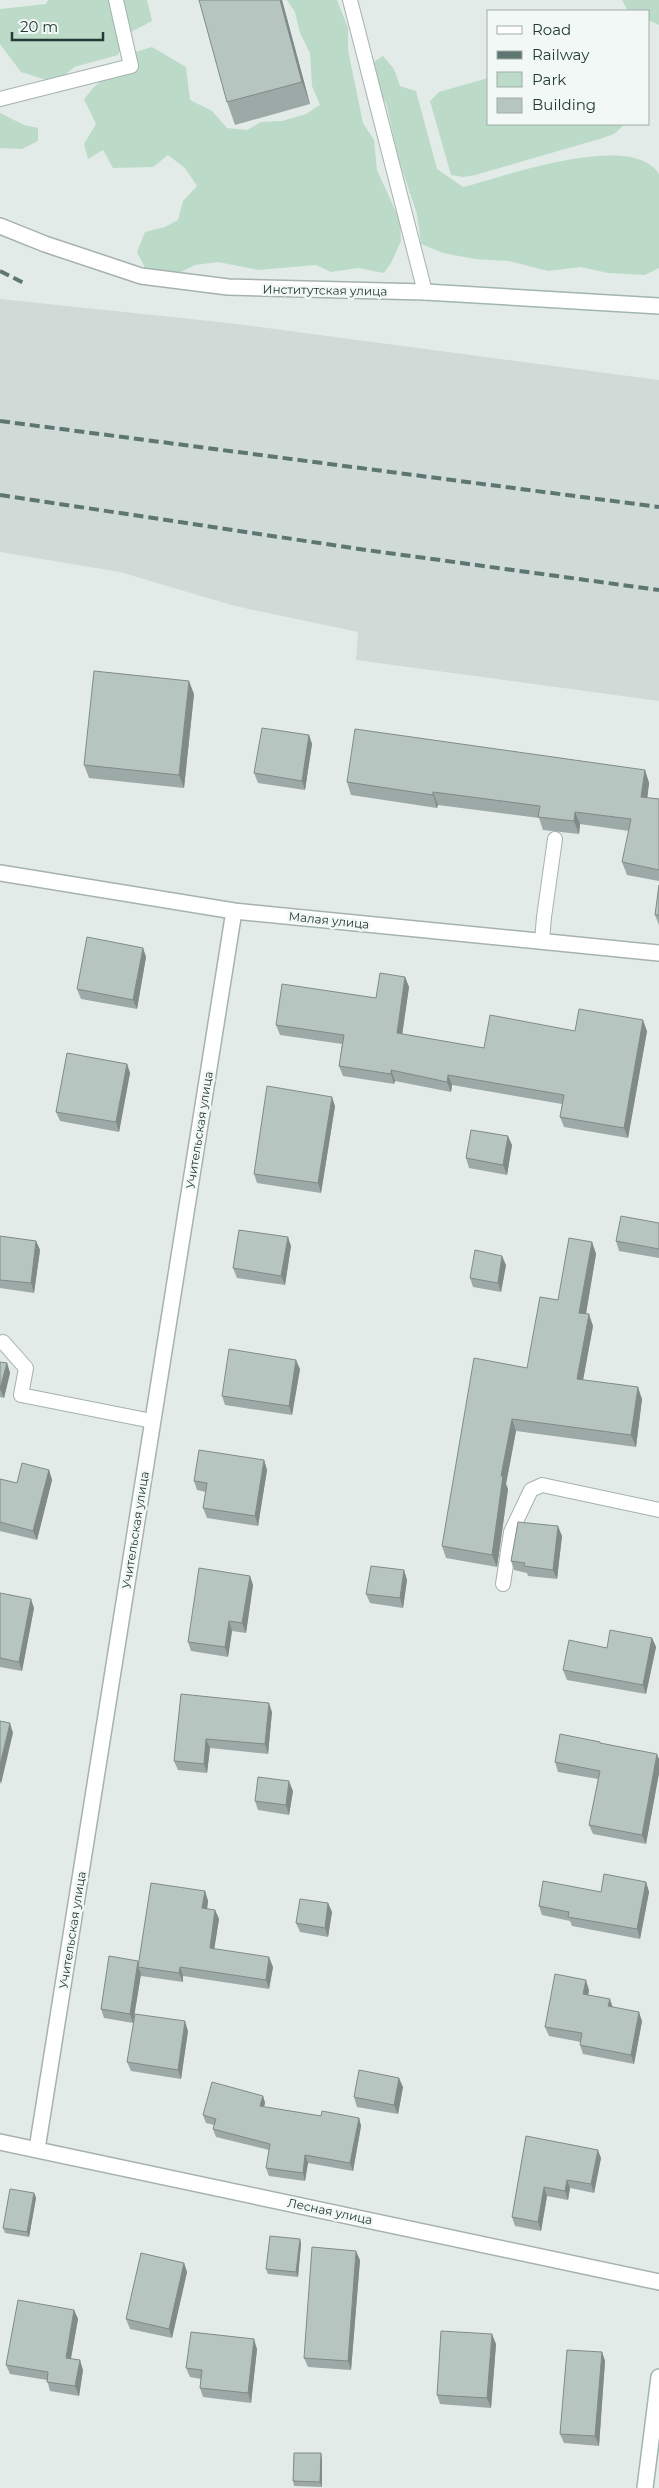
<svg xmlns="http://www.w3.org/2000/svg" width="659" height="2488" font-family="Montserrat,sans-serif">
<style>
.built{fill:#d0dad7}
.green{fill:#bcdac8}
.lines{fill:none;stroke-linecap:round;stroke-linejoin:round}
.lane-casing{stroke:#a5b2af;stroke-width:16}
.street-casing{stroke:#a5b2af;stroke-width:18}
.secondary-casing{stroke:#a1b5b1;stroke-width:18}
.lane{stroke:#fff;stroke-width:14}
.street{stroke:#fff;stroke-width:15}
.secondary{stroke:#fff;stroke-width:15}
.rail{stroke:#5e7672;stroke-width:4;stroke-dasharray:10 5;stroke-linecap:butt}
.wall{fill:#9da9a6}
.shaded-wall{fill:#808a87}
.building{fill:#b7c5c1;stroke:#808a87}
.labels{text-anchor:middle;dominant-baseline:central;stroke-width:5;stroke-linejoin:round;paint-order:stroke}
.street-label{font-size:12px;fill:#233a37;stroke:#f2f8f5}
</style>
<rect width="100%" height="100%" fill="#e2ebe8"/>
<path class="built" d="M0 299 229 323 659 380V701L356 660 358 632 235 606 120 572 0 552Z"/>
<path class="green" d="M48 0H147L152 21 125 35 118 55 74 67 56 83 21 72 0 44V9L46 4Z
M287 0H337L348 28V50L363 123 374 140 377 170 400 221 401 241 391 263 384 273 358 268 331 272 316 265 258 270 218 262 195 265 175 275 146 270 137 252 145 232 165 227 178 220 183 201 197 186 185 168 168 155 153 167 113 168 103 150 88 159 84 144 96 124 84 99 95 86 116 70 129 54 152 47 186 67 190 100 212 111 227 128 247 130 261 122 282 121 306 114 320 105 312 86 310 53 300 33 295 12Z
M622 0H659V25L648 20V11H628Z
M383 56 394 69 400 86 416 91 437 169 463 187C503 177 632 130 659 174V268L645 275 608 273 581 267 548 271 509 261 475 259 443 253 421 244 417 214 399 160 386 103 374 84 372 63Z
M488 78V124H623V126L614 134 603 138 475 175 463 177 451 175 430 101 439 92Z
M0 113 24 125 38 128V141L22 149 0 148Z"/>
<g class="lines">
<defs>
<path id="lane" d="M350 0 425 292
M0 99 131 66 116 0
M542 941 544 917 555 839
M3 1342 26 1368 21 1395 152 1421
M503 1584 511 1532 531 1490 542 1485 659 1510"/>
<path id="street" d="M0 226 45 244 141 276 228 287 425 292
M0 873 234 911 659 953
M0 2142 659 2282
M37 2149 234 911"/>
<path id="secondary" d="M425 292 659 306
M645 2488 659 2377"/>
</defs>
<use href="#lane" class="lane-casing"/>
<use href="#street" class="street-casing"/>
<use href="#secondary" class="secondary-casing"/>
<use href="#lane" class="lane"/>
<use href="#street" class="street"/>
<use href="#secondary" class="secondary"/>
<path class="rail" d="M0 271 26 284
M0 421 659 507
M0 495 359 549 659 590"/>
</g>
<path class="wall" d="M282 0 310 104 235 125 227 102Z
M194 694 184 788 89 778 84 765Z
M309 735 312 744 305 790 258 783 254 773Z
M645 770 649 783 647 798 659 799V881L627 875 622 862 629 831 580 824 579 834 543 830 539 818 438 805 437 808 351 795 347 782Z
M659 885V925L655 915Z
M143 948 146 957 137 1009 81 999 77 989Z
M405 977 409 987 402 1034 484 1048 575 1031H647L628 1138 564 1127 560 1117 562 1104 452 1085 451 1092 395 1081 394 1084 343 1076 339 1066 342 1044 280 1035 276 1025 376 998Z
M127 1064 130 1073 119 1132 60 1121 56 1112Z
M335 1106 321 1193 257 1183 254 1174Z
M512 1145 507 1175 469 1168 466 1158Z
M659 1223V1258L619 1251 616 1241Z
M0 1236 36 1241 40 1250 34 1293 0 1288Z
M592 1242 596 1254 586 1314 593 1326 583 1380 642 1399 636 1447 516 1431 506 1484 508 1489 497 1567 446 1558 442 1546 527 1368 558 1300Z
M291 1246 285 1285 237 1278 233 1268Z
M506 1265 501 1292 473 1287 470 1278Z
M0 1362 7 1363 10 1373 4 1398 0 1397Z
M300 1369 292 1415 225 1405 222 1396Z
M264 1460 267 1470 258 1526 207 1518 203 1508 206 1492 197 1490 194 1481Z
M49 1470 52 1480 37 1540 0 1531V1479L17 1483Z
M562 1536 557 1579 528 1576 527 1573 514 1570 511 1561Z
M404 1570 407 1580 403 1608 370 1603 366 1594Z
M250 1576 253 1585 246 1633 232 1631 228 1657 191 1651 188 1642Z
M0 1593 34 1608 22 1671 0 1667Z
M652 1638 656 1647 646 1694 567 1680 563 1670 607 1648Z
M181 1694 272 1712 268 1754 210 1748 207 1773 178 1770 174 1761Z
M600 1742 601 1744 659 1759V1773L646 1844 593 1834 589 1825 598 1779 558 1772 555 1762Z
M293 1791 289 1815 258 1810 255 1801Z
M646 1882 649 1892 640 1939 572 1926 570 1921 542 1915 539 1906Z
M205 1891 208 1901 207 1909 215 1910 219 1919 214 1949 273 1967 269 1989 183 1976V1982L141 1976V1974L133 2023 104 2018 101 2009 139 1963Z
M328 1903 332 1912 328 1937 300 1932 296 1923Z
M589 1990 588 1995 642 2021 634 2064 583 2054 580 2045 581 2042 549 2036 545 2027Z
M188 2031 181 2079 131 2071 127 2062Z
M403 2087 398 2114 357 2107 354 2097Z
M263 2096 265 2103 264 2107 321 2116 359 2118 361 2126 353 2171 308 2163 305 2181 269 2176 266 2168 269 2150 216 2137 213 2129 214 2125 206 2123 203 2115Z
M526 2136 601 2158 594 2193 570 2188 568 2200 547 2196 541 2231 515 2226 512 2217Z
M34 2193 36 2198 29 2237 5 2233 3 2228Z
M300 2239 301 2244 298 2277 268 2274 266 2269Z
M360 2260 351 2370 308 2367 304 2358Z
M184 2263 187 2272 172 2338 130 2329 126 2319Z
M74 2310 78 2319 71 2359 83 2370 79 2396 50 2391 47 2380 10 2374 6 2365Z
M496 2344 491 2408 440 2404 437 2395Z
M257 2349 251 2403 203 2397 200 2388 201 2379 190 2377 186 2368Z
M602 2352 605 2361 599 2446 564 2443 560 2434Z
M322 2458V2487L294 2486 293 2481Z"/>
<path class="shaded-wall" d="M280 0H282L310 104 302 82Z
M189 681 194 694 184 788 179 775Z
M309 735 312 744 305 790 302 781Z
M645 770 649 783 646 810 641 797Z
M433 792 438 805 437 808 433 795Z
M575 812 580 824 579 834 574 821Z
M143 948 146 957 137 1009 133 1000Z
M405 977 409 987 401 1043 397 1033Z
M643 1020 647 1031 628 1138 624 1128Z
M127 1064 130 1073 119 1132 116 1122Z
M391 1070 395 1081 394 1084 391 1074Z
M448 1075 452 1085 451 1092 447 1082Z
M332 1097 335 1106 321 1193 318 1183Z
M508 1136 512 1145 507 1175 503 1165Z
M288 1237 291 1246 285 1285 281 1276Z
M36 1241 40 1250 34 1293 31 1283Z
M592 1242 596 1254 584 1325 579 1313Z
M502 1256 506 1265 501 1292 498 1283Z
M589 1314 593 1326 581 1391 577 1379Z
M296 1360 300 1369 292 1415 289 1406Z
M7 1363 10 1373 4 1398 0 1389Z
M638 1387 642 1399 636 1447 631 1435Z
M512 1419 516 1431 506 1484 508 1489 497 1567 492 1555 501 1476Z
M264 1460 267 1470 258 1526 255 1516Z
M49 1470 52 1480 37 1540 33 1531Z
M558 1526 562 1536 557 1579 553 1570Z
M404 1570 407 1580 403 1608 400 1598Z
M250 1576 253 1585 246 1633 242 1623Z
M31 1599 34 1608 22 1671 19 1662Z
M229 1621 232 1631 228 1657 225 1647Z
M652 1638 656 1647 646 1694 643 1685Z
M269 1703 272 1712 268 1754 265 1744Z
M10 1723 13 1733 1 1784 0 1781V1765Z
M206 1739 210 1748 207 1773 204 1764Z
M657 1754 659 1759V1773L646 1844 642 1835Z
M289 1781 293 1791 289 1815 286 1805Z
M646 1882 649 1892 640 1939 637 1929Z
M205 1891 208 1901 206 1918 202 1908Z
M328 1903 332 1912 328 1937 325 1928Z
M215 1910 219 1919 213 1957 210 1948Z
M269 1957 273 1967 269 1989 266 1980Z
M138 1961 140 1967H138L141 1974 133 2023 130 2014Z
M180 1967 183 1976V1982L179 1973Z
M586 1980 589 1990 587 2003 583 1994Z
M610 1999 613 2008 608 2006Z
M639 2012 642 2021 634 2064 631 2055Z
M185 2021 188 2031 181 2079 178 2070Z
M399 2078 403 2087 398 2114 394 2105Z
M263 2096 265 2103 262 2114 260 2106Z
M359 2118 361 2126 353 2171 350 2163Z
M598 2150 601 2158 594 2193 591 2184Z
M305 2155 308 2163 305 2181 303 2173Z
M567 2180 570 2188 568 2200 565 2191Z
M544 2187 547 2196 541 2231 538 2222Z
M34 2193 36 2198 29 2237 27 2232Z
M300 2239 301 2244 298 2277 296 2272Z
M356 2251 360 2260 351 2370 348 2361Z
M184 2263 187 2272 172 2338 169 2329Z
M74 2310 78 2319 69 2368 66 2358Z
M492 2334 496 2344 491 2408 487 2398Z
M254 2339 257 2349 251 2403 248 2393Z
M602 2352 605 2361 599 2446 595 2436Z
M80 2360 83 2370 79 2396 75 2386Z
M321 2453 322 2458V2487L320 2482Z"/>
<path class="building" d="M199 0H280L302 82 227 102Z
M94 671 189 681 179 775 84 765Z
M262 728 309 735 302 781 254 773Z
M355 729 645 770 641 797 659 799V870L622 862 631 819 575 812 574 821 538 817 540 806 433 792V795L347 782Z
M659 885V915H655Z
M87 937 143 948 133 1000 77 989Z
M380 973 405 977 397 1033 484 1048 490 1015 575 1031 579 1009 643 1020 624 1128 560 1117 564 1095 448 1075 447 1082 391 1070V1074L339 1066 344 1035 276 1025 282 984 376 998Z
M67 1053 127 1064 116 1122 56 1112Z
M267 1086 332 1097 318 1183 254 1174Z
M471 1130 508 1136 503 1165 466 1158Z
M621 1216 659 1223V1249L616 1241Z
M239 1230 288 1237 281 1276 233 1268Z
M0 1236 36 1241 31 1283 0 1280Z
M569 1238 592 1242 579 1313 589 1314 577 1379 638 1387 631 1435 512 1419 501 1476H503L492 1555 442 1546 474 1358 527 1368 540 1297 558 1300Z
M475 1250 502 1256 498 1283 470 1278Z
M229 1349 296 1360 289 1406 222 1396Z
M0 1362 7 1363 0 1389Z
M199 1450 264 1460 255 1516 203 1508 207 1483 194 1481Z
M22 1463 49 1470 33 1531 0 1522V1479L17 1483Z
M518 1522 558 1526 553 1570 524 1566 525 1563 511 1561Z
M371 1566 404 1570 400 1598 366 1594Z
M199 1568 250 1576 242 1623 229 1621 225 1647 188 1642Z
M0 1593 31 1599 19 1662 0 1658Z
M610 1630 652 1638 643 1685 563 1670 569 1640 607 1648Z
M181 1694 269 1703 265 1744 206 1739 204 1764 174 1761Z
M0 1721 10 1723 0 1765Z
M560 1734 600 1742V1743L657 1754 642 1835 589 1825 600 1771 555 1762Z
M258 1777 289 1781 286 1805 255 1801Z
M604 1874 646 1882 637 1929 568 1917 569 1912 539 1906 543 1881 601 1892Z
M151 1883 205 1891 202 1908 215 1910 210 1948 269 1957 266 1980 180 1967 179 1973 138 1967Z
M300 1899 328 1903 325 1928 296 1923Z
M109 1956 138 1961 130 2014 101 2009Z
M555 1974 586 1980 583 1994 610 1999 608 2006 639 2012 631 2055 580 2045 582 2033 545 2027Z
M135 2014 185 2021 178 2070 127 2062Z
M359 2070 399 2078 394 2105 354 2097Z
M212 2082 263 2096 260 2106 321 2116 322 2111 359 2118 350 2163 305 2155 303 2173 266 2168 270 2144 213 2129 216 2119 203 2115Z
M526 2136 598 2150 591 2184 567 2180 565 2191 544 2187 538 2222 512 2217Z
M10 2189 34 2193 27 2232 3 2228Z
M270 2236 300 2239 296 2272 266 2269Z
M312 2247 356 2251 348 2361 304 2358Z
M141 2253 184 2263 169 2329 126 2319Z
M18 2300 74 2310 66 2358 80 2360 75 2386 47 2382 48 2372 6 2365Z
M441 2331 492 2334 487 2398 437 2395Z
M191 2332 254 2339 248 2393 200 2388 202 2370 186 2368Z
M567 2350 602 2352 595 2436 560 2434Z
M294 2453H321L320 2482 293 2481Z"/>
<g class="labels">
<g class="street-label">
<text transform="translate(325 290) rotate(1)">Институтская улица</text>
<text transform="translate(329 920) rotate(6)">Малая улица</text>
<text transform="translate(199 1130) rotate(-81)">Учительская улица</text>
<text transform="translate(135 1530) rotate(-81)">Учительская улица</text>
<text transform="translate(72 1930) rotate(-81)">Учительская улица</text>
<text transform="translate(330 2211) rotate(12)">Лесная улица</text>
</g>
</g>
<rect x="487" y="10" width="162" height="115" fill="#f2f8f5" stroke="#9faca9"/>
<rect x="497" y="26" width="25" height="8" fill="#ffffff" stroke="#9faca9"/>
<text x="532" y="35" font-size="15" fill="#233a37">Road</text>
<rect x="497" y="51" width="25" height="8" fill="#5e7672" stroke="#9faca9"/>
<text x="532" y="60" font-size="15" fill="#233a37">Railway</text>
<rect x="497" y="72" width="25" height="15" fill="#bcdac8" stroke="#9faca9"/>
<text x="532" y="85" font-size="15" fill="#233a37">Park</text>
<rect x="497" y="98" width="25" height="15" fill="#b7c5c1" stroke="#9faca9"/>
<text x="532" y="110" font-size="15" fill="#233a37">Building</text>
<path d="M12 32v8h91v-8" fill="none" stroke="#233a37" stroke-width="2.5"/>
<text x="20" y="32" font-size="15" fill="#233a37" stroke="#f2f8f5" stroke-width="4" paint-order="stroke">20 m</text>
</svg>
